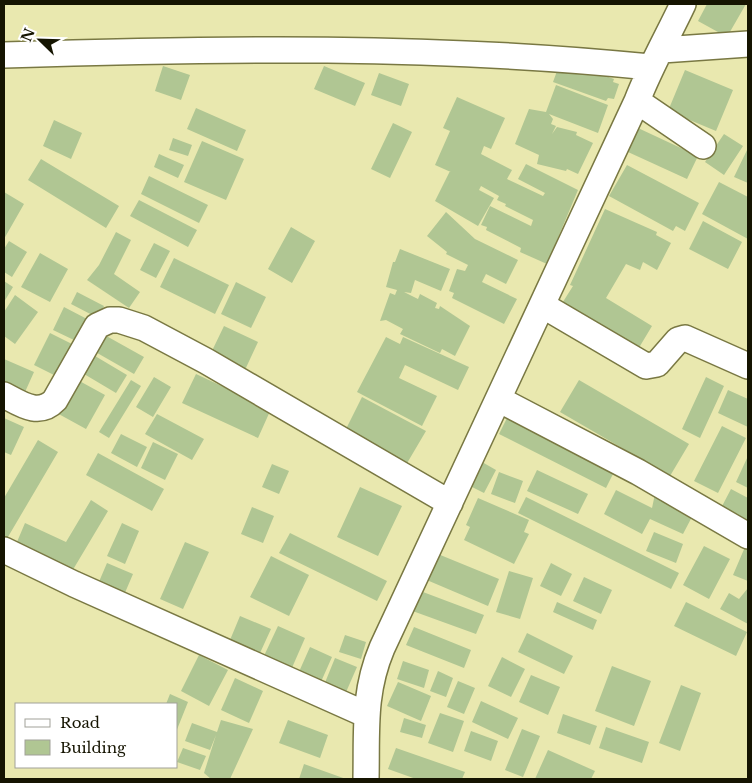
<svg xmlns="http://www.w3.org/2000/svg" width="752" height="783" font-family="'Libre Baskerville',serif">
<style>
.building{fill:#b0c693}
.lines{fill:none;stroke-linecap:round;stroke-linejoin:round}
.street-casing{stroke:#797843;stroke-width:28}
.street{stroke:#fff;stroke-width:25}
</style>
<rect width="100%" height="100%" fill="#e9e8af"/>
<path class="building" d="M707 4H746L727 37 698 21Z
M561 60 614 79 613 82 619 84 614 99 608 98 606 101 553 82Z
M163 66 190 75 181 100 155 91Z
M324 66 365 83 355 106 314 89Z
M685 70 733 90 716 131 668 111Z
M379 73 409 84 401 106 371 95Z
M556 85 608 105 598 133 549 114 553 119 551 124 556 126 552 134 557 127 577 132 576 135 593 143 578 174 567 169 566 171 537 164 539 155 515 144 529 109 546 112Z
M457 97 505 118 491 149 484 146 481 154 512 170 507 179 543 196 545 193 518 179 526 164 578 190 547 264 520 252 521 248 486 230 487 227 481 225 490 206 531 226 533 220 505 206 506 204 497 200 499 196 481 186 479 190 494 198 478 226 435 201 450 171 471 181 435 165 450 131 443 128Z
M196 108 246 130 237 151 187 129Z
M54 120 82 133 71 159 43 146Z
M393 123 412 132 390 178 371 169Z
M638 128 698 156 687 179 628 152Z
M724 134 743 146 724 175 705 162Z
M173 138 192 145 188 156 169 150Z
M202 141 244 159 226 200 184 182Z
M748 148V183L734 177Z
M159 154 184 165 178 178 154 167Z
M41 159 119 206 106 228 28 180Z
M627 165 699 203 685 231 676 226 673 231 609 196Z
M149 176 208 205 199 223 141 194Z
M719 182 748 197V239L702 214Z
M4 192 24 204 4 239Z
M139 200 197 230 188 247 130 216Z
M605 209 657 232 656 235 671 243 657 270 643 262 640 270 626 264 606 298 652 326 637 351 561 305 573 286 570 285Z
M446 212 475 239 518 260 506 284 486 274 482 282 517 299 504 324 452 298 454 293 449 291 457 269 465 271 468 265 446 254 447 252 427 236Z
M703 221 742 242 728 269 689 249Z
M291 227 315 241 292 283 268 269Z
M116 232 131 240 114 274 140 292 129 308 87 280 99 265Z
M9 241 27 252 12 277 4 272V249Z
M154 243 170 251 156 278 140 270Z
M400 249 450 269 441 291 415 280 411 293 404 292 418 299 420 294 437 303 435 308 439 309 440 306 470 326 455 356 442 349 440 353 400 334 403 329 386 320 380 321 390 293 395 295 397 290 386 287 393 262H395Z
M40 253 68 269 50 302 21 287Z
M174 258 229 285 215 314 160 287Z
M4 281 13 287 4 302Z
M236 282 266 297 251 328 221 314Z
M77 292 104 306 98 318 71 304Z
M15 295 38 312 15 344 4 336V312Z
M64 307 87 319 76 341 53 330Z
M224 326 258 342 244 372 210 355Z
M50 333 72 344 56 376 34 365Z
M101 333 144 357 134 374 92 350Z
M386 337 400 344 403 337 469 367 458 390 405 365 399 378 437 396 422 426 357 392Z
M90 353 127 375 116 393 79 371Z
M4 359 34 372 25 392 4 383Z
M196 374 271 409 258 438 182 403Z
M154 377 171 387 153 417 136 407Z
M706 377 724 386 700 438 682 429Z
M74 378 105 395 86 429 55 412Z
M131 380 141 386 109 438 99 432Z
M579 380 689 444 670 476 560 412Z
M728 390 748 399V427L718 413Z
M362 397 426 431 403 470 342 437Z
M157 414 204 439 192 460 145 434Z
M508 416 615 470 606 488 499 434Z
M4 418 24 427 11 455 4 452Z
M722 426 746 438 718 493 694 481Z
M121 434 147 447 137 467 111 453Z
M38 440 58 452 5 542 4 498Z
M153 442 178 454 165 480 141 468Z
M98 453 164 489 152 511 86 475Z
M748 456V488L736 482Z
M482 462 496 470 484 493 470 486Z
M272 464 289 471 279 494 262 487Z
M537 470 588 494 578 514 527 491Z
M499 472 523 481 515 503 491 494Z
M360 487 402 506 378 556 337 537Z
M731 489 748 498V524L720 510Z
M616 490 652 508 655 494 694 513 683 534 650 519 642 534 604 514Z
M526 497 679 573 671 589 518 513Z
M478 498 529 520 524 532 529 534 514 564 464 540 470 527 466 525Z
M91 500 108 511 71 573 14 549 25 523 66 542Z
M252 507 274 516 263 543 241 534Z
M122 523 139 531 125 564 107 556Z
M654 532 683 544 676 563 646 551Z
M290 533 387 581 377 601 279 553Z
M185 542 209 552 183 609 160 599Z
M704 546 730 559 709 599 683 585Z
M745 547 748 549V581L733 575Z
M433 552 499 579 488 606 422 578Z
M271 556 309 575 289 616 250 597Z
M107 563 133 574 124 595 98 584Z
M551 563 572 574 561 596 540 586Z
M509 571 533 578 520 619 496 612Z
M584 577 612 590 601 614 573 601Z
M748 588V624L720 609 729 593 739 599Z
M415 589 484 615 476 634 407 609Z
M557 602 597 620 593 630 553 612Z
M686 602 747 632 736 656 674 626Z
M240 616 271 629 260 653 230 640Z
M278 626 305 638 291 670 263 658Z
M414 627 471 650 464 668 406 645Z
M527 633 573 656 564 674 518 652Z
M345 635 366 642 361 659 339 652Z
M310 647 332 657 320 684 298 674Z
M199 655 228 670 209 706 181 691Z
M502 657 525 669 511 697 488 686Z
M335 658 357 667 343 699 322 690Z
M403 661 429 670 424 688 397 679Z
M612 666 651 681 634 726 595 711Z
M438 671 453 678 446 697 430 691Z
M531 675 560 687 548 715 519 702Z
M235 678 263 691 249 723 221 710Z
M458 681 475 688 464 714 447 707Z
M398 682 431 696 421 721 387 706Z
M681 685 701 693 680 751 659 743Z
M170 694 188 702 176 732V704H166Z
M481 701 518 718 508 739 472 722Z
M440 713 464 721 453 752 428 743Z
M563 714 597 726 590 745 557 733Z
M404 718 426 725 422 738 400 732Z
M221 720 253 729 230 779H211L204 773 216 735 210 750 185 741 192 723 217 732Z
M288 720 328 735 320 758 279 743Z
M606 727 649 742 642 763 599 748Z
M522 729 540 736 523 777 505 770Z
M471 731 498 741 491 761 464 751Z
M183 748 206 756 200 770 177 762Z
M396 748 465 772 462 779H416L388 769Z
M548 750 595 771 591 779H535Z
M304 764 346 779H299Z"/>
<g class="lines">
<defs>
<path id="street" d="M662 50 748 44
M4 55C220 48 435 45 650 67
M637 101 703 146
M542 305 646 366 657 364 678 340 685 338 748 366
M4 395C21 404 39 417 55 400L97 326 110 320H119L144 328 206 361 450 503
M498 399 638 472 748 536
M4 550 74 584 367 715
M366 779C367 731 363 693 382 648L637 101C650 67 668 36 683 4"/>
</defs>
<use href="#street" class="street-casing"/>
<use href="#street" class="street"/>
</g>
<rect width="752" height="783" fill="none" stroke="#151401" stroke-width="10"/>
<rect x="15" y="703" width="162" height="65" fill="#ffffff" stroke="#a1a199"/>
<rect x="25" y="719" width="25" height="8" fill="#ffffff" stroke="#a1a199"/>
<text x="60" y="728" font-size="15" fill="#151401">Road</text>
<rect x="25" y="740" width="25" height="15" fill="#b0c693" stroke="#a1a199"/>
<text x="60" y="753" font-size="15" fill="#151401">Building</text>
<g transform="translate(40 40) rotate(293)" stroke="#ffffff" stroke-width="4" paint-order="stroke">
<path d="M0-4L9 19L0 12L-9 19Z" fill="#151401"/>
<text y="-8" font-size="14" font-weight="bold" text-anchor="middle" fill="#151401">N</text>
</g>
</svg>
